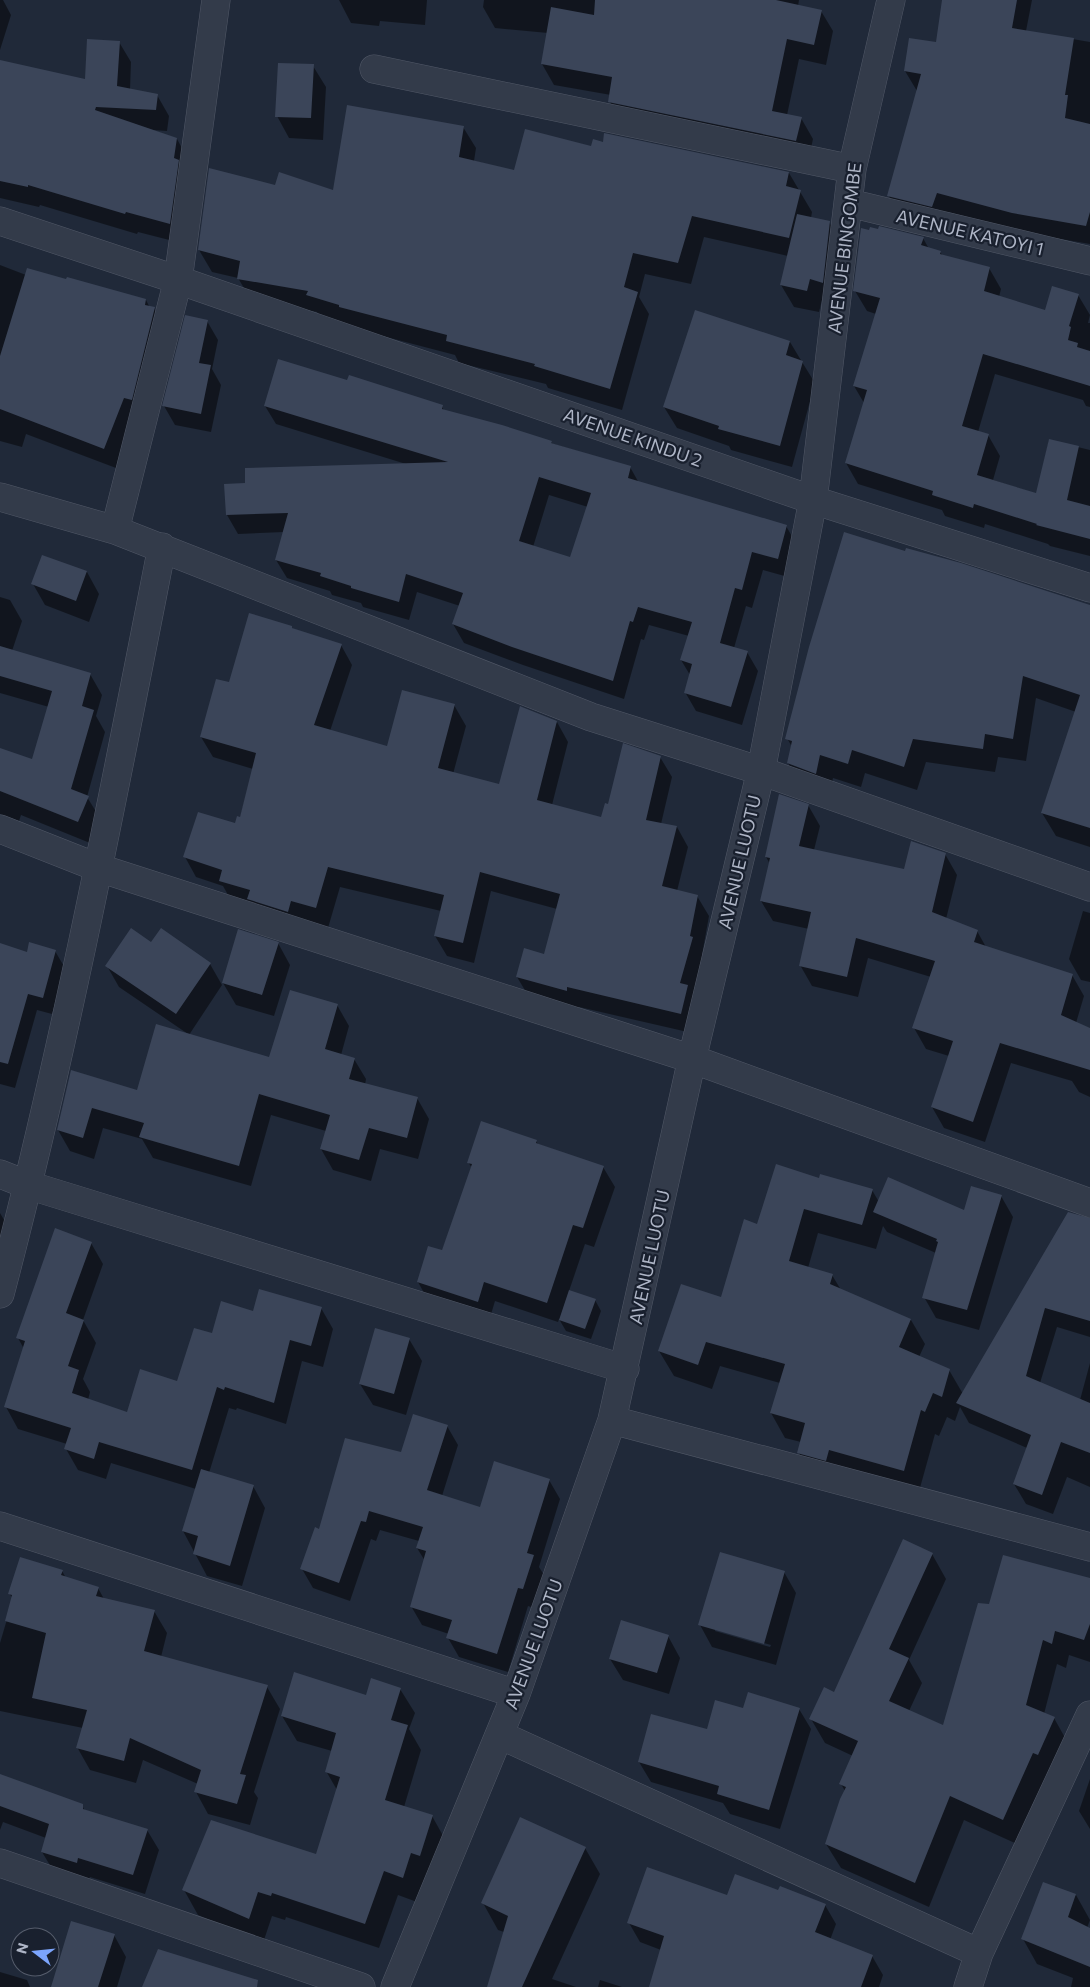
<svg xmlns="http://www.w3.org/2000/svg" width="1090" height="1987" font-family="Commissioner,sans-serif">
<style>
.shadow{fill:#0007;fill-rule:evenodd}
.building{fill:#3b4559;fill-rule:evenodd}
.lines{fill:none;stroke-linecap:round;stroke-linejoin:round}
.minor-casing{stroke:#515867;stroke-width:29}
.minor{stroke:#333b4a;stroke-width:28}
.labels{text-anchor:middle;dominant-baseline:central;stroke-width:4.5;stroke-linejoin:round;paint-order:stroke}
.street-label{font-size:18px;fill:#aeb5c6;stroke:#19202e}
</style>
<rect width="100%" height="100%" fill="#202939"/>
<path class="shadow" d="M0 0H3L11 15 0 50Z
M339 0H427L425 25 380 21 379 26 351 23Z
M484 0H799L798 6 821 11 833 31 826 65 799 59 787 115 801 118 813 139 808 162 622 123 610 102 611 95 554 85 542 64 548 33 495 28 483 7Z
M943 0H1032L1026 31 1090 42V244L1025 233 948 212 944 227 900 216 889 196 917 91 905 71 937 44Z
M119 42 131 62 130 90 157 95 169 116 167 131 152 130 177 139 188 159 181 243 138 232 137 234 40 205 39 207 0 198V61L86 80Z
M313 66 326 87 323 140 289 138 277 116Z
M463 127 476 148 474 161 515 171 592 148 789 173 812 212 811 218 829 222 842 244 835 303 822 300 819 312 794 307 781 285 788 256 704 237 691 284 645 274 639 297 649 314 622 410 548 388 546 384 459 363 455 355 352 328 320 317 317 312 251 300 238 278 212 272 199 250 276 187 334 191Z
M923 238 929 249 940 252 943 256 989 268 1001 289 999 297 1046 312 1078 295 1090 315 1088 323H1090V407L1086 406 1083 400 995 374 978 432 988 435 1000 456 993 480 1037 494 1049 440 1090 450V556L1050 546 1048 544 985 524 984 528 945 516 942 510 858 484 846 463 864 403 854 386 876 314 867 311 855 291Z
M0 265 26 275 146 300 150 308H154L166 329 135 418 116 468 26 434 22 447 0 441Z
M696 312 790 342 802 362 815 383 792 467 731 450 729 446 677 428 664 407Z
M207 321 218 340 212 369 221 385 211 432 175 425 164 406Z
M348 382 442 406 444 411 630 467 639 483 786 526 797 545 788 577 763 570 752 608 746 606 734 648 747 652 758 671 742 725 696 711 685 692 690 675 681 660 689 636 649 625 644 640 641 639 624 699 523 665 464 643 453 624 460 606 417 592 409 620 363 607 361 603 332 595 330 591 287 578 276 560 284 532 238 534 227 515 406 464 276 424 265 406ZM549 495 588 507 571 558 533 547Z
M43 556 87 572 99 594 89 622 45 605 33 584Z
M0 597 10 600 22 621 12 651 90 674 102 695 96 716 105 732 87 797 100 818 90 843 21 815 19 821 0 814V749L33 761 49 707 0 693Z
M1090 609V847L1056 836 1042 813 1076 712 1036 698 1026 761 998 757 995 772 926 762 917 790 865 773 861 787 833 778 829 796 801 787 788 763 792 747 787 738Z
M291 627 293 629 341 645 352 665 330 731 388 747 454 705 466 726 453 774 500 786 557 722 568 742 552 805 602 818 609 806 660 757 672 777 661 824 677 827 688 847 677 891 697 896 709 916 702 955 704 958 693 996 699 1006 692 1033 579 1007 578 1010 529 997 517 977 545 955 557 909 491 891 474 963 447 956 435 936 441 911 340 887 328 928 232 902 223 886 196 877 185 857 236 825 240 818 253 769 213 757 201 737 230 684Z
M808 805 820 826 814 850 905 871 945 854 957 875 946 919 977 931 986 947 1072 975 1084 996 1076 1023 1090 1029V1097L1079 1092 1072 1081 1011 1063 985 1142 944 1128 932 1107 949 1056 926 1049 914 1028 931 977 868 958 858 997 812 986 800 965 809 929 773 921 761 901 770 864 766 857Z
M1083 911 1090 913V982L1081 980 1069 959Z
M239 931 278 943 290 965 274 1016 236 1005 223 983Z
M0 944 27 954 55 951 65 968 52 1014 37 1010 15 1088 0 1084Z
M152 944 210 964 222 985 189 1035 270 1059 337 1005 349 1026 341 1055 354 1059 366 1079 365 1085 417 1098 429 1119 418 1159 380 1149 371 1181 333 1170 321 1149 326 1131 271 1115 251 1186 153 1158 142 1139 103 1128 94 1159 70 1151 58 1130 72 1071 138 1091 188 1034 119 987 107 966Z
M536 1141 538 1144 603 1167 615 1187 594 1247 585 1244 569 1291 595 1300 601 1311 591 1339 566 1331 559 1319 558 1322 495 1301 489 1321 429 1302 418 1282 442 1251 472 1168 468 1162Z
M820 1180 872 1190 879 1202 964 1212 1001 1196 1013 1217 979 1330 936 1318 924 1297 936 1253 887 1232 883 1226 876 1249 818 1233 808 1268 832 1275 841 1290 911 1320 925 1344 919 1357 949 1370 963 1394 1090 1219V1337L1057 1327 1040 1383 1080 1400 1090 1363V1487L1067 1477 1053 1514 1026 1504 1014 1484 1027 1448 969 1423 960 1407 955 1421 947 1417 939 1436 935 1434 918 1495 813 1478 799 1453 801 1442 785 1438 771 1413 780 1383 720 1366 712 1389 674 1376 659 1351 722 1299 758 1225Z
M0 1213 10 1230 0 1263Z
M91 1243 103 1264 83 1320 96 1343 83 1379 90 1392 88 1400 128 1413 178 1383 213 1335 254 1312 321 1308 333 1329 323 1367 302 1361 286 1424 237 1408 236 1410 229 1408 209 1473 253 1486 265 1508 242 1586 207 1576 183 1531 196 1489 111 1463 106 1479 78 1470 66 1449 67 1444 18 1429 6 1407 24 1349 18 1338Z
M409 1339 422 1361 406 1415 373 1405 360 1384Z
M447 1426 458 1445 442 1496 480 1508 549 1480 560 1499 539 1567 544 1575 534 1608 528 1606 508 1672 459 1657 448 1638 449 1634 422 1625 411 1606 425 1561 417 1548 419 1541 380 1530 376 1541 371 1539 350 1601 313 1588 302 1569 320 1530 402 1454Z
M932 1554 946 1579 909 1660 922 1683 909 1711 944 1726 990 1606 1090 1580V1662L1069 1655 1066 1668 1057 1664 1044 1714 1054 1718 1068 1743 1017 1844 964 1820 929 1907 841 1868 826 1844 845 1791 841 1784 853 1756 825 1743 811 1719 835 1693Z
M62 1571 66 1578 98 1588 104 1599 154 1611 167 1633 161 1657 267 1687 280 1709 254 1792 258 1798 250 1825 208 1814 196 1792 198 1784 143 1760 136 1783 90 1770 77 1747 83 1728 0 1711V1643L13 1599 9 1593Z
M784 1572 796 1593 776 1665 712 1647 700 1625ZM715 1629 771 1645 770 1647 715 1631Z
M668 1636 680 1658 669 1694 623 1680 610 1659Z
M400 1689 415 1713 409 1729 421 1750 404 1807 432 1816 446 1841 434 1880 425 1877 417 1902 398 1895 379 1948 286 1917 285 1920 272 1916 263 1943 198 1915 184 1890 317 1855 337 1790 326 1771 332 1751 297 1741 282 1716Z
M799 1709 811 1729 780 1829 730 1814 723 1803 651 1782 639 1762 708 1731 744 1710Z
M0 1775 82 1805 85 1811 147 1830 159 1850 145 1894 90 1877 88 1882 54 1872 42 1852 46 1838 3 1822 0 1830Z
M1090 1779V1829L1079 1811Z
M585 1848 600 1874 552 1979 576 1987H488L504 1932 498 1930 483 1903Z
M779 1892 825 1905 836 1924 830 1940 872 1956 883 1975 879 1987H654L661 1950 640 1942 629 1923 728 1897Z
M1076 1895 1090 1920 1087 1928 1090 1929V1987H1071L1073 1978 1037 1964 1023 1939Z
M114 1935 126 1957 117 1987H54Z
M0 1972 27 1980 30 1987H0Z
M600 1980 622 1987H598Z"/>
<path class="building" d="M595 0H776L822 10 814 45 787 39 772 111 802 117 796 141 608 102 612 77 541 64 551 7 594 15Z
M942 0H1017L1012 28 1074 38 1065 95H1068L1065 118 1090 124V212L1086 226 1012 213 937 193 932 207 887 196 921 74 904 71 909 38 936 42Z
M87 39 120 41 117 86 158 94 156 110 96 107 95 110 177 138 174 158 179 160 170 224 126 212 125 214 28 185V187L0 181V60L85 79Z
M278 63 314 64 311 118 275 117Z
M347 105 464 126 459 157 514 170 525 129 591 146 593 139 603 142 604 133 789 172 786 186 801 190 789 238 692 216 678 263 633 253 624 287 638 292 610 389 534 366 535 364 446 341 447 335 339 307V305L306 295 308 291 237 279 240 261 198 250 209 168 275 185 279 172 333 190Z
M797 214 830 221 823 283 810 279 807 291 780 285Z
M879 226 924 237 921 245 941 251 940 254 990 267 984 291 1045 310 1052 286 1079 294 1069 326 1071 327 1068 340 1078 343 1077 347 1090 351V386L983 354 962 426 989 434 977 475 1036 493 1049 439 1079 446 1067 500 1090 506V539L1036 525 1037 524 974 504 973 508 932 495 933 491 845 463 867 390 853 386 880 298 853 291 861 228 869 230 870 227 878 229Z
M27 268 66 279 67 277 146 299 145 305 155 307 132 400 124 398 104 449 0 409V356Z
M695 310 790 341 786 355 803 361 780 446 718 429 719 426 663 407Z
M185 315 208 320 199 363 211 365 201 414 162 406Z
M278 359 347 380 349 375 443 405 442 409 502 425 552 441 551 443 631 466 628 478 787 525 778 559 752 552 742 590 735 588 720 643 748 651 731 707 684 693 692 664 680 660 692 622 638 607 633 622 630 621 613 681 512 647 452 624 463 593 406 574 399 602 351 588V586L320 576 321 573 275 560 288 513 226 515 224 484 245 483V468L448 462 264 406ZM539 477 591 493 570 557 519 541Z
M844 532 905 551 906 548 961 563 1090 605V828L1041 813 1080 695 1023 676 1013 739 985 734 983 749 913 739 904 767 852 750 848 764 820 755 816 774 787 763 792 741 785 739 809 647Z
M42 555 87 571 76 601 31 584Z
M249 613 292 626V628L342 644 314 725 387 746 402 690 455 704 438 768 499 784 520 706 522 707 557 721 537 800 601 817 605 803 608 804 623 743 661 756 646 820 677 826 662 886 698 895 690 936 693 937 680 983 688 985 681 1014 567 987V991L516 977 524 948 544 954 560 894 480 872 463 943 434 936 444 895 328 867 316 908 291 901 288 912 247 899 250 890 219 881 222 870 183 857 198 812 235 823 237 816 240 817 256 753 200 737 216 679 229 682Z
M0 646 91 673 82 706 94 710 71 789 89 796 78 822 0 791V748L32 759 52 691 0 676Z
M779 794 809 804 799 846 904 869 911 841 946 853 932 912 978 930 974 942 1073 974 1061 1015 1090 1028V1070L1000 1043 973 1122 931 1107 953 1041 912 1028 935 961 856 938 847 977 799 966 811 912 760 901 770 858 765 857Z
M131 928 151 942 161 928 211 963 176 1014 105 966Z
M238 929 279 942 262 995 222 983Z
M29 942 56 950 43 998 28 994 8 1064 0 1062V943L27 952Z
M290 990 338 1004 325 1049 355 1058 349 1079 418 1097 407 1138 369 1128 359 1160 320 1149 330 1115 259 1094 239 1166 139 1137 144 1123 92 1108 83 1138 57 1130 71 1070 137 1090 156 1024 269 1057Z
M481 1121 537 1140 536 1143 604 1166 583 1228 573 1225 547 1303 484 1282 478 1302 417 1282 428 1246 442 1250 472 1164 467 1163Z
M776 1164 819 1178 820 1174 873 1189 862 1225 804 1209 789 1261 833 1274 830 1284 911 1319 899 1347 950 1369 942 1397 933 1393 925 1412 921 1410 904 1471 829 1450 826 1461 797 1453 805 1423 770 1413 785 1364 706 1342 698 1365 658 1351 681 1284 721 1297 744 1219 757 1224Z
M888 1177 964 1210 971 1186 1002 1195 967 1310 922 1298 938 1242 936 1241 937 1239 873 1212Z
M1068 1212 1090 1218V1321L1045 1308 1026 1376 1090 1403V1453L1061 1442 1042 1495 1013 1484 1031 1435 956 1403Z
M55 1228 92 1242 66 1313 84 1320 68 1366 79 1370 72 1393 127 1412 140 1369 177 1381 194 1328 212 1333 221 1301 253 1311 259 1289 322 1307 311 1346 290 1340 274 1403 225 1387 224 1390 217 1387 192 1470 99 1442 94 1459 64 1449 71 1428 4 1407 25 1341 16 1338Z
M569 1290 596 1299 585 1329 559 1320Z
M375 1328 410 1338 394 1394 359 1384Z
M413 1414 448 1425 427 1490 480 1507 494 1461 550 1479 527 1553 534 1555 523 1589 518 1588 497 1654 446 1638 452 1620 410 1607 426 1551 416 1548 423 1527 369 1511 366 1522 361 1521 339 1583 300 1569 315 1527 319 1529 345 1438 401 1452Z
M201 1469 254 1485 230 1566 193 1554 198 1536 182 1531Z
M903 1539 933 1553 889 1649 909 1658 889 1701 943 1725 978 1603 989 1604 1003 1555 1090 1578V1624L1084 1640 1055 1631 1052 1644 1043 1640 1026 1705 1055 1717 1038 1755 1033 1753 1003 1820 950 1796 915 1883 825 1844 840 1799 846 1787 839 1784 858 1741 809 1719 824 1687 834 1692Z
M720 1552 785 1571 764 1644 698 1625Z
M20 1557 63 1570 61 1575 99 1587 96 1596 155 1610 144 1651 268 1685 240 1774 246 1775 237 1804 194 1792 201 1770 130 1738 124 1761 76 1748 87 1710 32 1698 46 1633 5 1621 12 1595 8 1594Z
M621 1620 669 1635 657 1673 609 1659Z
M294 1672 366 1695 371 1678 401 1688 391 1720 408 1725 385 1800 433 1815 420 1856 411 1853 403 1878 384 1871 365 1924 272 1893 271 1896 258 1892 249 1919 182 1890 211 1820 316 1854 340 1777 325 1772 336 1733 281 1716Z
M748 1692 800 1708 769 1810 717 1794 719 1786 638 1762 651 1714 707 1729 715 1700 743 1708Z
M0 1774 83 1804V1809L148 1829 133 1875 78 1858 77 1863 41 1852 49 1824 0 1806Z
M520 1817 586 1847 522 1987H487L508 1916 481 1903Z
M647 1867 727 1895 735 1874 778 1890 780 1886 826 1904 815 1932 873 1955 861 1987H649L664 1936 627 1923Z
M1043 1882 1076 1894 1068 1917 1090 1928V1967L1021 1939Z
M71 1921 115 1934 98 1987H51Z
M158 1949 258 1980 257 1987H142Z"/>
<g class="lines">
<defs>
<path id="minor" d="M374 69 852 169
M849 203 1090 261
M0 221 178 280 813 500 1090 588
M0 497 115 530 591 717 761 771 1090 887
M115 530 178 280 216 0
M0 829 99 868 692 1059 1090 1203
M0 1174 28 1185 625 1369
M0 1294C65 1047 113 797 162 547
M612 1420 1090 1547
M0 1526 516 1694
M500 1735 979 1953
M0 1863 361 1987
M395 1987 516 1694 612 1420 692 1059 761 771 813 500 852 169 891 0
M968 1987 979 1953 1090 1715"/>
</defs>
<use href="#minor" class="minor-casing"/>
<use href="#minor" class="minor"/>
</g>
<g class="labels">
<g class="street-label">
<text transform="translate(970 232) rotate(13)">AVENUE KATOYI 1</text>
<text transform="translate(844 248) rotate(-83)">AVENUE BINGOMBE</text>
<text transform="translate(633 437) rotate(19)">AVENUE KINDU 2</text>
<text transform="translate(739 862) rotate(-77)">AVENUE LUOTU</text>
<text transform="translate(649 1257) rotate(-78)">AVENUE LUOTU</text>
<text transform="translate(533 1644) rotate(-70)">AVENUE LUOTU</text>
</g>
</g>
<g transform="translate(35 1952) rotate(286)"><circle r="24" fill="#19202e" stroke="#555c6b"/>
<path d="M0-4L9 19L0 12L-9 19Z" fill="#7ca5fd"/>
<text y="-8" font-size="14" font-weight="bold" text-anchor="middle" fill="#aeb5c6">N</text>
</g>
</svg>
